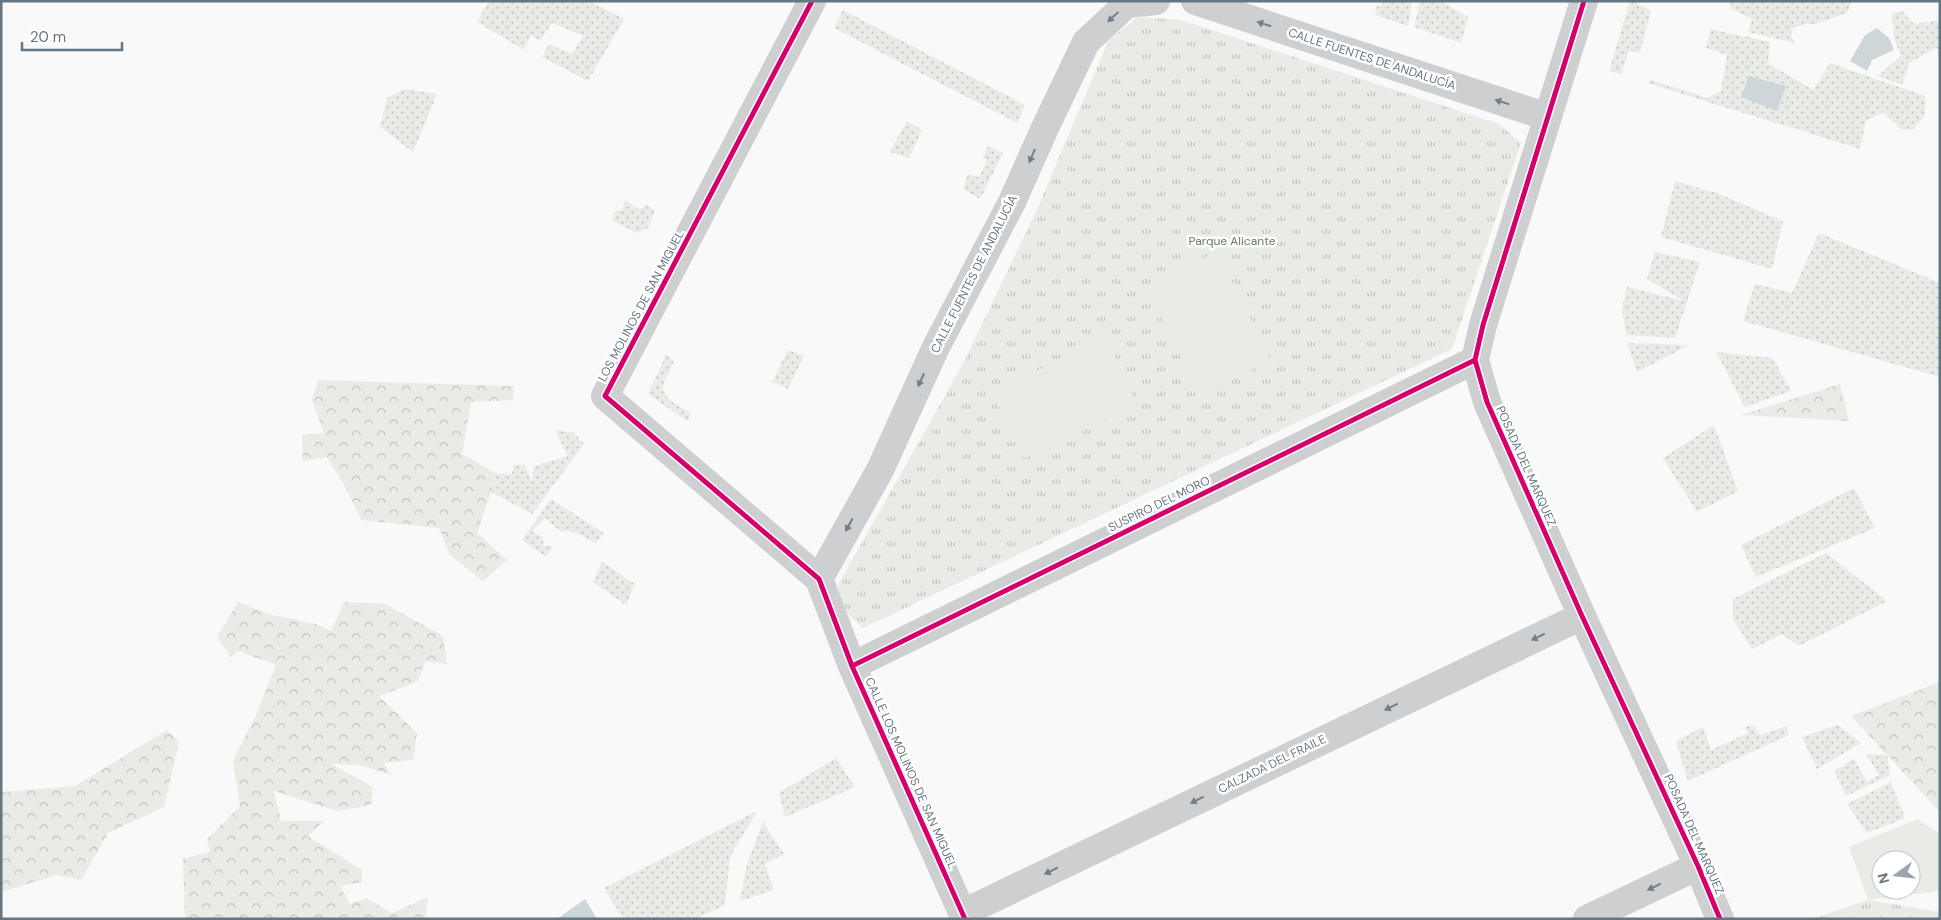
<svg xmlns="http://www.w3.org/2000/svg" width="1941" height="920" font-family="'DM Sans',sans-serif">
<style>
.grass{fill:url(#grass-dots)}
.forest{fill:url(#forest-crowns)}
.park{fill:url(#park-tufts)}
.pitch{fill:#e8ebe6;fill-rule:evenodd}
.water{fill:#ced6d9}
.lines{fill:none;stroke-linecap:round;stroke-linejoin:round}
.minor{stroke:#cecfd0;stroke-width:28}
.cycleway-casing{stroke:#fff;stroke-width:8}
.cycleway{stroke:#d6006c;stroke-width:5}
.oneway{fill:#707f8b}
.labels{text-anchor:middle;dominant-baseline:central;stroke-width:5;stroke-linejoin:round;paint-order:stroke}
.street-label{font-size:12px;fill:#657683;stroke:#fff}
.park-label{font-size:12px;fill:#687a64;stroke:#fff}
</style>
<defs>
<pattern id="grass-dots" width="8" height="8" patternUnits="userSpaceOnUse" patternTransform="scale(1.25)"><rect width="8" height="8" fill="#e8ebe6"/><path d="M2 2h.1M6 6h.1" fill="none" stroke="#c0c3c0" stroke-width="1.8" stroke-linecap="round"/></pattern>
<pattern id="forest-crowns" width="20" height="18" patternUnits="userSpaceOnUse" patternTransform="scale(1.25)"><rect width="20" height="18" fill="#e8ebe6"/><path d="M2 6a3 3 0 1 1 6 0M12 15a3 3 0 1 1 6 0" fill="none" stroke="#c0c3c0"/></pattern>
<pattern id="park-tufts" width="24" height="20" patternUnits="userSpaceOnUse" patternTransform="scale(1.25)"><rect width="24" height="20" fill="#e8ebe6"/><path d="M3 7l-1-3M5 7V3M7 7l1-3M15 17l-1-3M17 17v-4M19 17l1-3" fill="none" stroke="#c0c3c0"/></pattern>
</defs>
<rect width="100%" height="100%" fill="#f9f9f9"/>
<path class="grass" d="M489 1H589L624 19 588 81 542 57 549 44 572 54 583 36 552 23 540 41 531 35 524 50 477 22Z
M1383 1H1408L1412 3 1408 26 1375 15 1377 5 1381 6Z
M1420 1H1440L1468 17 1461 43 1414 27Z
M1630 1H1634L1651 11 1640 53 1629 51 1621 74 1609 71Z
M1729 1H1852L1847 13 1816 24H1805L1793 28 1791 36 1795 43 1748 32 1752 19 1730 8Z
M843 10 1025 105 1017 123 834 28Z
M1902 11 1914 24 1935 21 1940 22V50L1936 48 1909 63 1902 85 1878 76 1901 56 1894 39 1892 14Z
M1711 29 1770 42 1768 63 1813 90 1830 63 1925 96V115L1913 130 1901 129 1883 112 1866 121 1860 149 1647 83 1651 80 1708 98 1721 91 1727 55 1706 48Z
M405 89 437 94 413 152 380 127 387 98Z
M907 121 922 130 909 158 890 152Z
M988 146 1003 153 980 199 963 189 968 174 979 177 987 160 983 158Z
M1675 181 1717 193 1783 221 1772 269 1661 237Z
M625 200 640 210 646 204 655 211 648 228 636 233 612 220 614 212 622 210Z
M1819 233 1940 283V377L1743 321 1755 284 1792 293Z
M1655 252 1700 262 1675 338 1626 335 1622 308 1627 287 1684 301 1647 279Z
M1627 343 1689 345 1637 372Z
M788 350 804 356 788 389 772 382Z
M1716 352 1773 358 1791 391 1745 407Z
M666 355 674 361 662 387 669 400 691 413 687 421 648 394Z
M1714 425 1738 491 1697 512 1663 458Z
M555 430 574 433 584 444 532 514 491 492 497 474H512L514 465H525L532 482 534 466 568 456Z
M1854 488 1875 528 1756 577 1741 545Z
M551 499 604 533 596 543 574 532 560 531 545 518 532 531 542 537 544 546H553L546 557 522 540Z
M1826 553 1887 601 1799 646 1782 634 1752 649 1733 619V599Z
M602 562 635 584 626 605 593 582Z
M1752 725 1761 735 1786 726 1789 735 1688 781 1676 741 1703 727 1711 750 1748 733 1745 727Z
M1838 725 1861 743 1817 769 1802 737Z
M1866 754 1887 755 1890 775 1846 796 1834 771 1854 759 1867 782 1879 775Z
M836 758 855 787 785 817 779 793Z
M1891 782 1905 818 1867 833 1847 804Z
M757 811 730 857 725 905 696 919H623L604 888Z
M763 822 784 854 765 864 774 890 740 901 747 864Z"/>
<path class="forest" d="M318 380 514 386 513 400 471 402 462 454 497 474 477 533 507 560 483 581 450 555 439 528 361 520 346 488 327 457 303 461 302 435 324 433 312 400Z
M1840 384 1849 421 1741 415Z
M238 602 268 614 316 624 331 631 344 602 385 604 443 636 447 664 426 661 417 682 379 696 417 733 413 760 383 763 392 775 359 765 331 764 373 787 371 805 337 811 274 791 281 821H324L308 836 362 870V882L340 886 350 904 366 898 392 913 428 897 426 916 422 919H185L183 859 210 852 207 839 240 806 233 760 257 713 276 665 238 651 231 657 217 637Z
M1940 682V812L1851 716Z
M167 730 179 742 164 807 108 833 81 880 57 875 1 892 2 792 75 786Z"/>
<path class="park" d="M1138 17 1181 20 1499 124 1521 143 1452 349 863 628 840 607 838 585 964 362 1040 203 1108 41Z
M1868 900 1940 912V919H1812Z"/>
<path class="pitch" d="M1217 251 1271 360 1200 396 1146 287Z
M1106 338 1137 405 1024 459 992 392Z
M1917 819 1940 834V891L1868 900 1849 847ZM1881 860H1911V890H1881Z"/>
<path class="water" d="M1877 28 1889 38 1894 50 1872 60 1867 71 1850 61 1865 35Z
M1749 76 1786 86 1777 111 1741 97Z
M585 899 597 919H557Z"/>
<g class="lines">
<path class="minor" d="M812 1 605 396 819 579 852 666 965 919
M1195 1 1548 117
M1584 1 1483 325 1475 360 1487 402 1582 616 1698 866 1720 919
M819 579 880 470 936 347 1012 202 1044 130 1086 42 1127 4 1156 1
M852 666 1475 360
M963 913 1582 616
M1587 919 1698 866"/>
<defs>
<path id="cycleway" d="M812 1 605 396 819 579 852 666 965 919
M1584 1 1483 325 1475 360 1487 402 1582 616 1698 866 1720 919
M852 666 1475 360"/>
</defs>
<use href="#cycleway" class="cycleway-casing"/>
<use href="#cycleway" class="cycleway"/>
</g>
<defs><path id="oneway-solid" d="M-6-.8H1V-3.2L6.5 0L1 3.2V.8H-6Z" transform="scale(1.25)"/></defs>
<g class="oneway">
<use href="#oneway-solid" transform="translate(1113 17) rotate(137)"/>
<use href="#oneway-solid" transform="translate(1264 24) rotate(-162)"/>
<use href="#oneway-solid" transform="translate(1502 102) rotate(-162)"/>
<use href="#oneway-solid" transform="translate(1032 156) rotate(114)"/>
<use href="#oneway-solid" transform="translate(921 380) rotate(115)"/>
<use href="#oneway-solid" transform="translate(849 525) rotate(119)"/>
<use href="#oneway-solid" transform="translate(1538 637) rotate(154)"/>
<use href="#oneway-solid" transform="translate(1391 707) rotate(154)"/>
<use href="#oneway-solid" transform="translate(1197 800) rotate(154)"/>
<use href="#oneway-solid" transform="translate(1051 871) rotate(154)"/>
<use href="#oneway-solid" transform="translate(1654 887) rotate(154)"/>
</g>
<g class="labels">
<g class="street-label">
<text transform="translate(1372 59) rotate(18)">CALLE FUENTES DE ANDALUCÍA</text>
<text transform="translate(974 274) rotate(-63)">CALLE FUENTES DE ANDALUCÍA</text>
<text transform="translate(641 306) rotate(-62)">LOS MOLINOS DE SAN MIGUEL</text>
<text transform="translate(1526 466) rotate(66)">POSADA DEL MARQUEZ</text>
<text transform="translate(1159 504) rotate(-26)">SUSPIRO DEL MORO</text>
<text transform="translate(1272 764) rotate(-26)">CALZADA DEL FRAILE</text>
<text transform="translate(911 773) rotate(66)">CALLE LOS MOLINOS DE SAN MIGUEL</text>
<text transform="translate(1694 834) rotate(66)">POSADA DEL MARQUEZ</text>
</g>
<g class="park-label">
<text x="1232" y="241">Parque Alicante</text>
</g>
</g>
<rect width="1941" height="920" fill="none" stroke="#657683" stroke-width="5"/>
<g transform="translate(1896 875) rotate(255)"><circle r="24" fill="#ffffff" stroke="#c1c8cd"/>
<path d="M0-4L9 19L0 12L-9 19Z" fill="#99a4ac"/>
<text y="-8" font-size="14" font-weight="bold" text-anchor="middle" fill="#657683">N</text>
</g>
<path d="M22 42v8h100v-8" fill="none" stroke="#657683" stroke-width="2.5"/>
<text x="30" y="42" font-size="15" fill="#657683" stroke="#ffffff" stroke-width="4" paint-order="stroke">20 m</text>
</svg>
